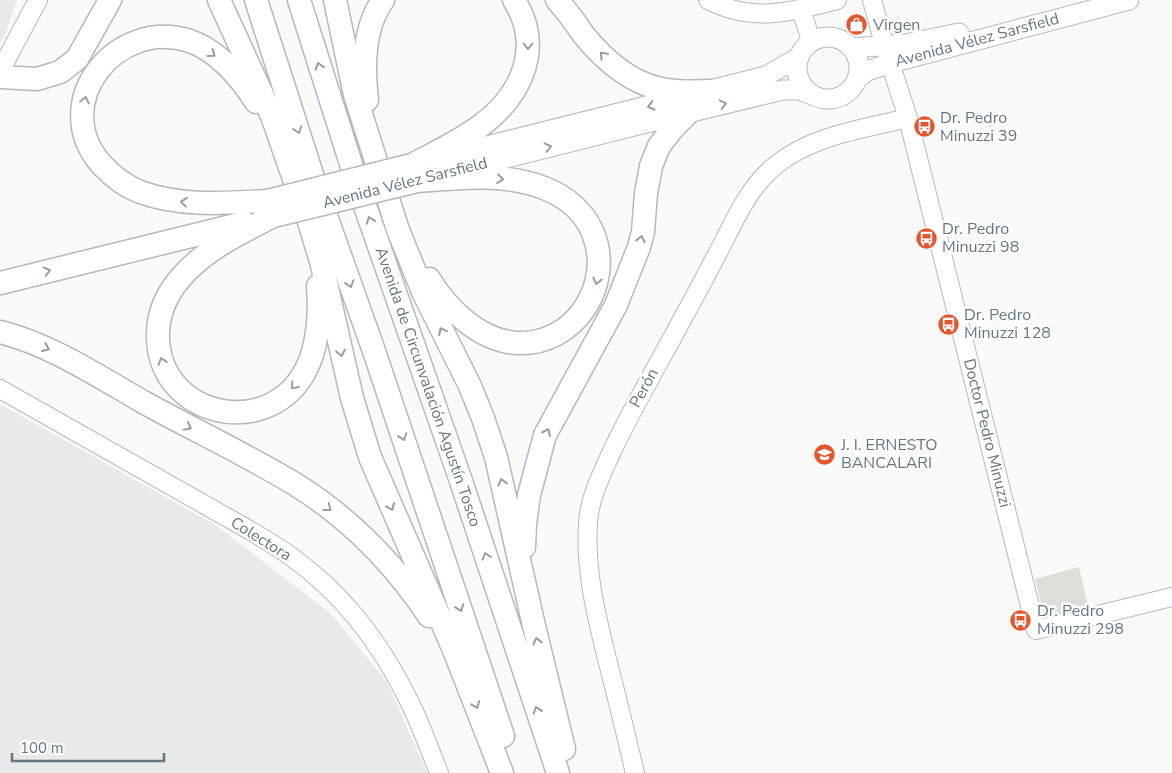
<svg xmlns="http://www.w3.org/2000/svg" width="1172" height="773" font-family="'Nunito Sans',sans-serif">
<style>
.built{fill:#e8e9e9}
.green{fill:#dadfd7}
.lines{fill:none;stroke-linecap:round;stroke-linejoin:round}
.secondary-casing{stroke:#b3babf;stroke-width:20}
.primary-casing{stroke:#b5babe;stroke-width:21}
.highway-casing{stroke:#b4b9bd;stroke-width:25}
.secondary{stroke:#fff;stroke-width:18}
.primary{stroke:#fff;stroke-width:19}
.highway{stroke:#fff;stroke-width:22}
.highway-bridge-casing{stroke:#b4b9bd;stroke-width:25;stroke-linecap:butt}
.highway-bridge{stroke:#fff;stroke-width:22}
.oneway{stroke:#939fa8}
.labels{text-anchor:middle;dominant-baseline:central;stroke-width:5;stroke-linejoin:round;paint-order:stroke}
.poi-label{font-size:16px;fill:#657683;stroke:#fff;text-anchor:start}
.street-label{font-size:16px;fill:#657683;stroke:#fff}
</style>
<rect width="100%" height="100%" fill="#fafaf8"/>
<path class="built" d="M0 0H17L6 32 0 43Z
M0 404 217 526 331 614 387 682 427 773H0Z"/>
<path class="green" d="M1079 567 1089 610 1054 620 1044 615 1035 579Z"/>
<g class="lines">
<defs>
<path id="secondary" d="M708 0C753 23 791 12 837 0
M872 0 885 47 908 118 1036 630 1172 597
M801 9 811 41
M0 71 38 0
M0 389 244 527C261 537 277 546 293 558 343 594 381 644 408 699 420 722 429 748 439 773
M635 773C626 735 617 697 607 659 596 614 585 571 588 524 589 498 602 474 612 451 634 405 660 361 684 316 698 291 711 266 724 241 738 213 751 185 776 165 813 135 864 129 908 118"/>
<path id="primary" d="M797 68a31 31 0 1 1 62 0a31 31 0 1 1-62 0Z
M852 48 905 44 959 33
M857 79 867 71 891 63 1129 0
M435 159 766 76 799 57
M447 173 638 125 783 90H799L810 94"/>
<path id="highway" d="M219 0 272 116 310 225 321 261 352 398 370 457 454 650 502 773
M256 0 319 196 374 351 503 736
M299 0 358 186 460 478 558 773
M335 0 355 95 398 230 424 294 470 386 483 418 496 457 534 626 564 749
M557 0C567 11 575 22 583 34 603 59 629 82 661 89 677 93 695 91 711 91
M0 77 37 79 60 72 77 59 110 0
M367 100C363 67 363 28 383 0
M256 102C241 78 218 51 190 41 116 17 48 103 101 164 112 176 125 186 140 192 182 207 225 203 268 201
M412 165C436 152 461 141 483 124 523 93 543 46 514 0
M417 181C458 178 504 172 544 188 565 196 584 211 593 233 614 284 575 346 517 343 480 341 447 309 429 279
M273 216C243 232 211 246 187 271 169 289 157 311 158 338 160 415 263 440 303 375 318 350 320 314 318 286
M0 283 244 223
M0 332C52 345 99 377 145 403 196 431 249 456 298 486 350 519 395 565 429 616
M524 547 525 524 529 495 545 435 616 305 639 247 643 232 646 193 651 166 659 146 673 128 689 112"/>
</defs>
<use href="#secondary" class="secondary-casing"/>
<use href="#primary" class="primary-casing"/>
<use href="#highway" class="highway-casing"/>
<use href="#secondary" class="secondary"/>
<use href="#primary" class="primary"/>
<use href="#highway" class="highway"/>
<defs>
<path id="highway-bridge" d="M268 201 412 165
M273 216 417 181"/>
</defs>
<use href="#highway-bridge" class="highway-bridge-casing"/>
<use href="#highway-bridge" class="highway-bridge"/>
</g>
<defs><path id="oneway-chevron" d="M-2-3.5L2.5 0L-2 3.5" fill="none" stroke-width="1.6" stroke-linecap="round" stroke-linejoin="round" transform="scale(1.25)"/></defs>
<g class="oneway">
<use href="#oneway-chevron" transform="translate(528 46) rotate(90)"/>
<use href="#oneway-chevron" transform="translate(212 54) rotate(36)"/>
<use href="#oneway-chevron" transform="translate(603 55) rotate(-134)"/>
<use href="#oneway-chevron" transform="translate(319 66) rotate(-107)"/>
<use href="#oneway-chevron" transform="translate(85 100) rotate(-78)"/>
<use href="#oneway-chevron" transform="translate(723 104) rotate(-13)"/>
<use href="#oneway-chevron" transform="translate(651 106) rotate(166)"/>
<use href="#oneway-chevron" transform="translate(298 130) rotate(72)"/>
<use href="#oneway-chevron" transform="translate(548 147) rotate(-14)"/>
<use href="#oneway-chevron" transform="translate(500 179) rotate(6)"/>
<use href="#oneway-chevron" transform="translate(184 202) rotate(-173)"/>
<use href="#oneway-chevron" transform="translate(370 220) rotate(-110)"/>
<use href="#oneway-chevron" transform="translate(641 239) rotate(-78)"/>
<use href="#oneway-chevron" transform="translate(47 271) rotate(-14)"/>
<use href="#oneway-chevron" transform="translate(597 281) rotate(103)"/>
<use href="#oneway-chevron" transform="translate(350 284) rotate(71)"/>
<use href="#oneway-chevron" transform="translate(442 331) rotate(-116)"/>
<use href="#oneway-chevron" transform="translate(46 348) rotate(23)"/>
<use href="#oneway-chevron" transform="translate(341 353) rotate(79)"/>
<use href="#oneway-chevron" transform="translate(162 361) rotate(-108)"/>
<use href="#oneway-chevron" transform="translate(294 386) rotate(131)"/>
<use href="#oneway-chevron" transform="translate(188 427) rotate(29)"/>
<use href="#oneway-chevron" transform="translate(547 432) rotate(-66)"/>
<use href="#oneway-chevron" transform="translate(403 437) rotate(71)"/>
<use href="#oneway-chevron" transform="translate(502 482) rotate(-104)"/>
<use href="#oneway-chevron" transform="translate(391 507) rotate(67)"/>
<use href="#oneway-chevron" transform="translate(328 508) rotate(38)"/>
<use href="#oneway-chevron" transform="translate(486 556) rotate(-108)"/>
<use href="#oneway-chevron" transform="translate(460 608) rotate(71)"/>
<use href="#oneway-chevron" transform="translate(537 641) rotate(-104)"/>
<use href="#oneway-chevron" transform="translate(476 705) rotate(69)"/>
<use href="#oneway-chevron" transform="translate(537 710) rotate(-109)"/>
</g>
<defs>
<symbol id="shop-disc" viewBox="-11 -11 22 22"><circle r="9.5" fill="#e4572e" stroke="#fff"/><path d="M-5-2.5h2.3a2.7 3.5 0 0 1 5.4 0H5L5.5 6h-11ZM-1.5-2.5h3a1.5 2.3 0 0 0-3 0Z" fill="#fff"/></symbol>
<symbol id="bus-disc" viewBox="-11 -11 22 22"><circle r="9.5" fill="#e4572e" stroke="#fff"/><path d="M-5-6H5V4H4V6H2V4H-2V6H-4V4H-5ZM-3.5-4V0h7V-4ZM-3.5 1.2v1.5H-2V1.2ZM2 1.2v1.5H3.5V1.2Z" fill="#fff"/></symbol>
<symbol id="school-disc" viewBox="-11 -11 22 22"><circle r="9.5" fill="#e4572e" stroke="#fff"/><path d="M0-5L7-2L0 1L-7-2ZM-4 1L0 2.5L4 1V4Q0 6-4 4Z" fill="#fff"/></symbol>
</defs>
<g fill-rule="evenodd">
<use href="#shop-disc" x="844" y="12" width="25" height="25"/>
<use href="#bus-disc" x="912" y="114" width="25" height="25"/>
<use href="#bus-disc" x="914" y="226" width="25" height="25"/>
<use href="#bus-disc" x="936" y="312" width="25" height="25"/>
<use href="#school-disc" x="812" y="442" width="25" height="25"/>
<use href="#bus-disc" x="1008" y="608" width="25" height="25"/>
</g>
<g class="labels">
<g class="poi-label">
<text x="873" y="25">Virgen</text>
<text x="940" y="118">Dr. Pedro<tspan x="940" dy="18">Minuzzi 39</tspan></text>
<text x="942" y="229">Dr. Pedro<tspan x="942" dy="18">Minuzzi 98</tspan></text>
<text x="964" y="315">Dr. Pedro<tspan x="964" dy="18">Minuzzi 128</tspan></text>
<text x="841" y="445">J. I. ERNESTO<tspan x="841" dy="18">BANCALARI</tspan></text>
<text x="1037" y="611">Dr. Pedro<tspan x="1037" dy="18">Minuzzi 298</tspan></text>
</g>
<g class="street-label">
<text transform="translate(977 40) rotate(-15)">Avenida Vélez Sarsfield</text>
<text transform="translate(405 183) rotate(-14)">Avenida Vélez Sarsfield</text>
<text transform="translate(428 387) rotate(71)">Avenida de Circunvalación Agustín Tosco</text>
<text transform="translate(644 388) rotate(-61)">Perón</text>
<text transform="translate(987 433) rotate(76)">Doctor Pedro Minuzzi</text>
<text transform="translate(261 539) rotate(32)">Colectora</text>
</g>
</g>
<path d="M12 753v8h152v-8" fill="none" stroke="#657683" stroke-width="2.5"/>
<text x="20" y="753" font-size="15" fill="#657683" stroke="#ffffff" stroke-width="4" paint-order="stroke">100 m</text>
</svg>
